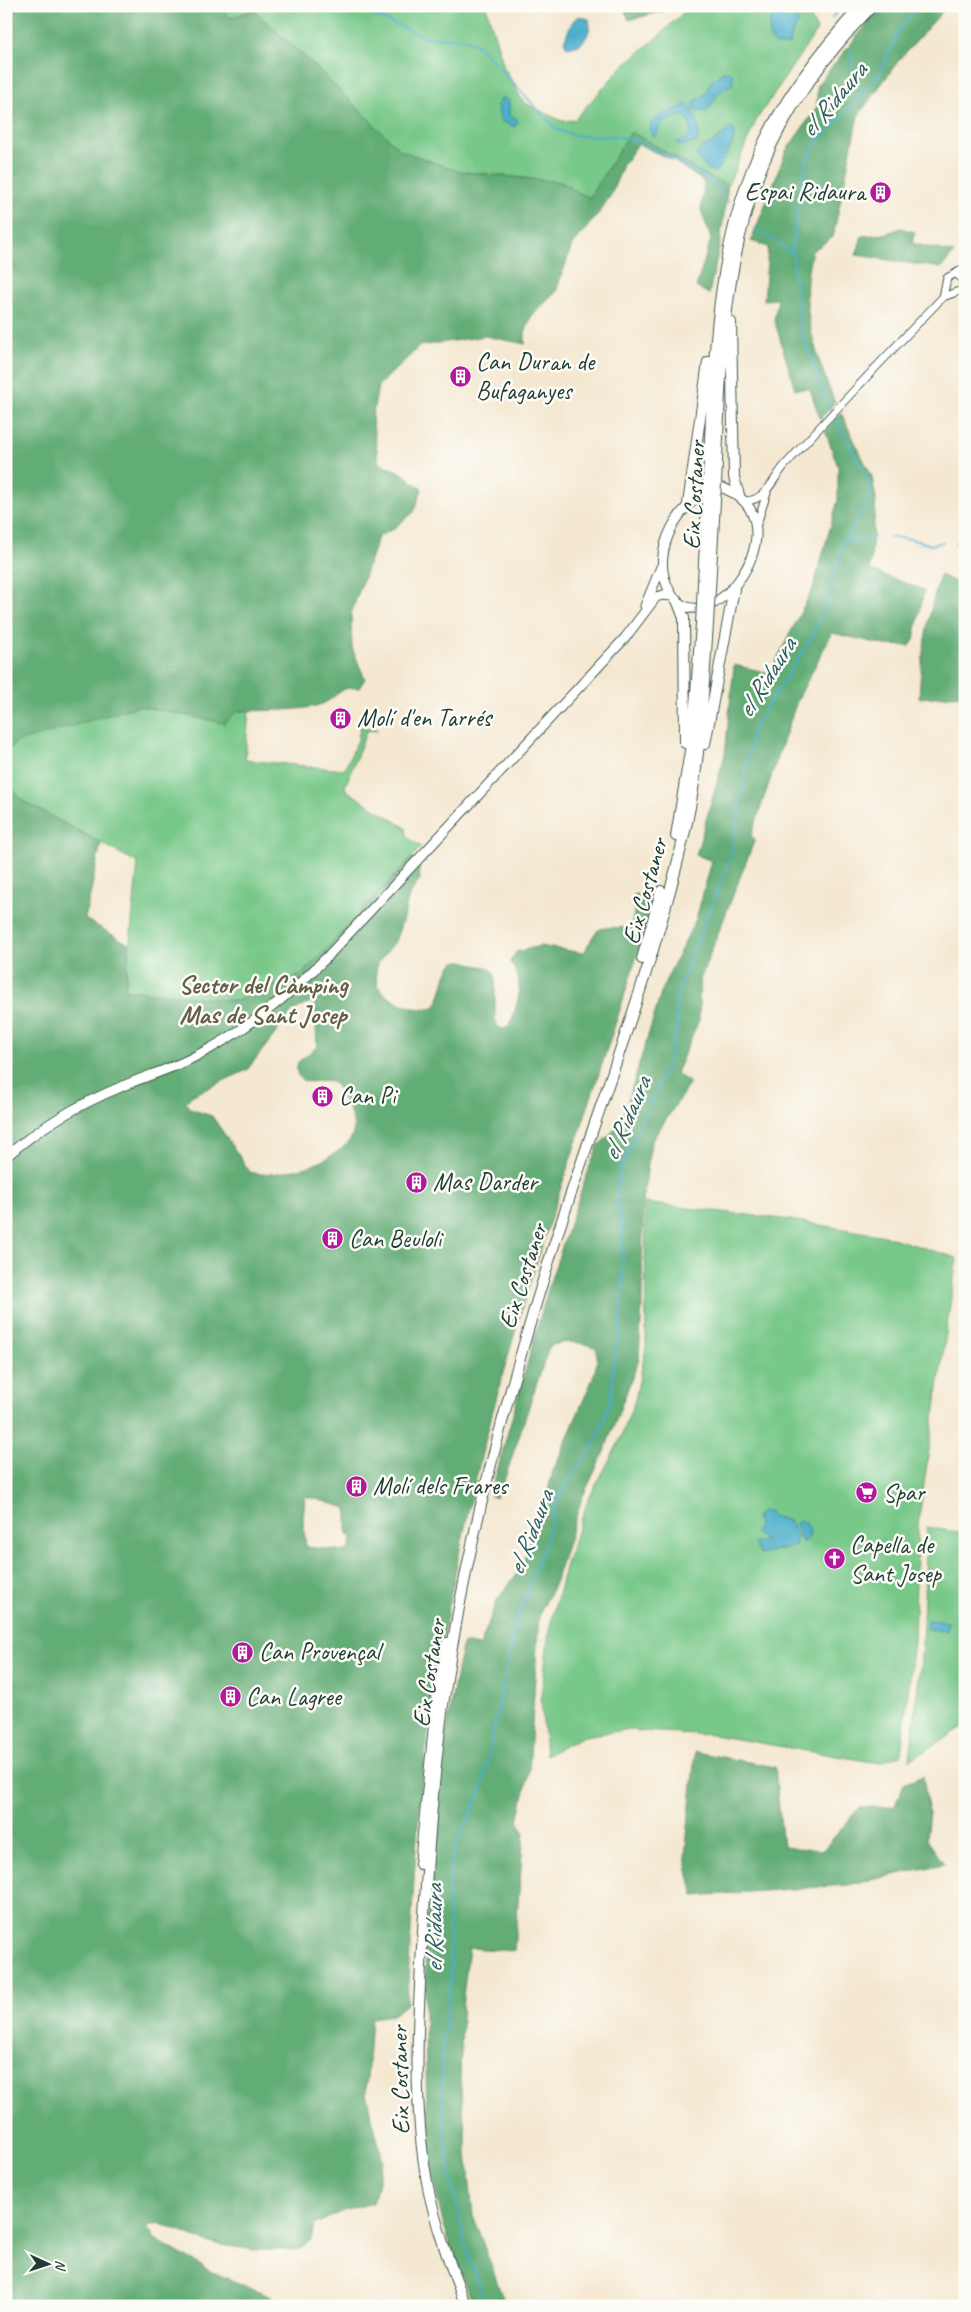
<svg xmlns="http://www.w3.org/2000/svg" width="971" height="2312" font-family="Caveat,sans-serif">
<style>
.green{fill:#78c889;stroke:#4c825e}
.forest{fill:#62ac75;stroke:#407454;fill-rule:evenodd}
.water{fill:#4caecb;stroke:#367680}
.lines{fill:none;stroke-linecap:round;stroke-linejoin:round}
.stream{stroke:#4caecb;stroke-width:2}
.tertiary-casing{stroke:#3f574c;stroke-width:9}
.primary-casing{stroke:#3f574c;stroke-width:11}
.motorway-casing{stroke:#3f574c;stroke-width:12}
.tertiary{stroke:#fff;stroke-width:7}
.primary{stroke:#fff;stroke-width:9}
.motorway{stroke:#fff;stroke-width:10}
.motorway-bridge-casing{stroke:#3f574c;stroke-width:12;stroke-linecap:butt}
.motorway-bridge{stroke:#fff;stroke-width:10}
.labels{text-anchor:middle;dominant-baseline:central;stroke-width:5;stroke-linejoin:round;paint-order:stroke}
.poi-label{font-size:25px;fill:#1f3d34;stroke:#fdfcf7;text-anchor:start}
.street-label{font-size:25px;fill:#1f3d34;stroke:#fdfcf7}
.water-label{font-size:26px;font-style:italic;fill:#2c5f61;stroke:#fdfcf7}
.neighbourhood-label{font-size:26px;font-weight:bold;fill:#635e49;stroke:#fdfcf7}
</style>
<rect width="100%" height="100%" fill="#fdfcf7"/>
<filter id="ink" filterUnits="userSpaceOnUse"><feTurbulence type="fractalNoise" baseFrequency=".02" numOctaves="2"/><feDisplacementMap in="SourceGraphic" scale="10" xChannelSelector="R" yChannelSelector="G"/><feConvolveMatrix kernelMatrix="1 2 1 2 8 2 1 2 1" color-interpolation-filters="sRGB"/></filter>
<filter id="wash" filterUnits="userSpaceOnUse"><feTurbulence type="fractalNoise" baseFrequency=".0096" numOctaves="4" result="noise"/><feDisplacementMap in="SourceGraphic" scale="20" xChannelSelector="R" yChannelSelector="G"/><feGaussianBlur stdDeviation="1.12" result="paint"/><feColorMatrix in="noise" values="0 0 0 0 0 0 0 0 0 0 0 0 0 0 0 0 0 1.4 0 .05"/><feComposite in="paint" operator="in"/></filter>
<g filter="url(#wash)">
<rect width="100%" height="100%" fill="#f4e8d1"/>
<path class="green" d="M218 6H486L504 67 523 102 561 121 574 120 623 66 661 34 686 10 700 6H805L817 30 757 119 728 185 711 178 631 132 589 198 560 182 457 171 399 150 319 70 253 10 231 18Z
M139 706 225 723 237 711 249 710 245 760 344 770 358 740 360 727 374 728 378 731 367 730 345 787 347 791 406 828 407 837 421 847 329 946 303 973 295 978 236 1001 125 990 138 863 23 801 6 781V753L16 742Z
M645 1203 791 1220 885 1236 957 1258 918 1525 914 1641 901 1755 878 1763 713 1735 625 1730 584 1736 546 1755 541 1700 549 1630 566 1564 588 1500 619 1442 635 1400 646 1348Z
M927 1527 965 1534V1726L910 1760 922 1647Z"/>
<path class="forest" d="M6 6H218L231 18 253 10 319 70 400 150 457 171 560 182 589 198 631 132 711 178 728 185 720 243 709 294 696 287 711 239 701 210 704 182 674 161 638 144 623 165 611 195 596 217 572 245 556 292 531 317 525 333V344L485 336 420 346 378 386 372 419 379 463 402 473 422 489 414 512 393 529 378 537 351 614 352 648 365 679 359 688C337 686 339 697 322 704 301 712 260 710 237 711L225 723 139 706 17 742 6 753Z
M623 6H667L664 11 629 20Z
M882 6H944L942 12 899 60 858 116 833 237 812 251C810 261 807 272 807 282 804 321 820 367 835 402L820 419 810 389H795L774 319 778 299 764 300 768 247 751 241 786 151 817 107V85Z
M901 228 915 232 912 243 954 253 941 268 856 255 862 236 885 234Z
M841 413 872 477 876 499 870 570 924 590 914 640 910 646 885 645 832 633 797 701 751 836 755 839 700 980 699 1020 676 1073 690 1083 651 1142 643 1200 642 1305 639 1359 604 1452 582 1498 555 1583 539 1615 529 1772 518 1821 524 1832 514 1951 469 1948 463 1997 460 2078 473 2216 506 2306H475C460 2270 442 2230 436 2191 427 2138 426 2083 425 2029 424 1900 435 1769 463 1643L480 1646 497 1600 522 1567 538 1515 543 1508 553 1471 593 1378 597 1363V1350C587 1341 561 1340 549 1347L505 1478 496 1498 490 1496 551 1279 589 1168 598 1146 616 1128 625 1110 664 984 696 919 712 861 696 855 725 754 734 665 770 673 813 588 838 500V467L825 430Z
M940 575 965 586V695L919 698C921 653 928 617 940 575Z
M6 781 23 801 101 843 85 919 129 944 125 990 236 1001 295 978 303 973 329 946 413 857 419 866 420 879 409 895 405 913 395 942 377 964C376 973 375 982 381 990 387 1000 422 1015 433 1007 446 999 441 959 462 961 468 961 474 966 480 966 488 967 492 968 495 976V1021L498 1027 504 1029 509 1026C518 1004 526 983 510 962L516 952 540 946 584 953C588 947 591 938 596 932 604 924 621 930 631 926L634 913V894L654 898C608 1059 547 1216 502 1377 465 1512 436 1652 421 1792 414 1862 411 1933 407 2003L393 2015 371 2018 366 2094 383 2161 373 2203 343 2211 314 2225 311 2240 297 2250H255L209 2243 158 2223 147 2226 155 2239 210 2271 292 2306H6ZM310 1002 315 1004 317 1047 298 1062C296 1068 296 1075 301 1079 310 1086 321 1077 331 1082 338 1085 341 1094 344 1100 355 1122 361 1136 337 1152 324 1160 314 1166 299 1169 283 1172 267 1177 250 1172L212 1116 190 1109 186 1103 191 1096 247 1070 293 1011ZM305 1496 347 1508V1535L352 1536V1541L347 1551 306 1547 303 1520Z
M695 1752 775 1767 783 1847 823 1850 860 1807H894L904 1784 923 1776 929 1814 926 1838 944 1864 848 1885 694 1896 685 1857Z"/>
<path class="water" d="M779 14 789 20 794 19 799 22 793 31 789 45H776L769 37 770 21 773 15Z
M578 16 589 19C593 33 581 51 566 46L564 41C569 32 569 23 578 16Z
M723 72H729L733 75V84C729 86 725 87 722 90 711 97 714 120 693 108L694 102 705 94 712 80Z
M502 97 509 101V115L511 118H516L518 121 515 127 501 121 497 106Z
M687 104C696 113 702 129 697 142L681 146 676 143C679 141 684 140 687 138 694 132 690 120 683 116 675 115 670 122 662 122L656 136H653C644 119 661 116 672 111 677 109 682 106 687 104Z
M730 128 735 131 732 145 716 172C708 171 699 162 696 154L702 148 718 139Z
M761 1511H768L773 1516 789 1521 797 1534 795 1546 760 1554 754 1543 766 1540 755 1533 758 1526 756 1517Z
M799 1520C811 1523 813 1534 805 1542L801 1541 796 1523Z
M928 1620 948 1622 947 1631 927 1629Z"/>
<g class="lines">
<path class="stream" d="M352 6 423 36 466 39 478 45 556 129C578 140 599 134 621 137 638 140 699 171 711 182 718 188 723 196 729 203
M832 18 841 6
M851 49 855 83 866 90
M754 228 778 243 793 255
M831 411 825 399 799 322 792 246 806 161 820 138 838 121 879 75 898 32 917 6
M888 537 910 539 932 545 943 542
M844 542 860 541 874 537
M955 543 965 538
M485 2306 464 2240 448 2160 443 2099 441 2061 451 1978 448 1897 452 1855 482 1789 515 1626 550 1529 556 1502 571 1477 593 1447 603 1423 612 1393 613 1366 620 1331 623 1278 622 1224 616 1196 621 1168 666 1069 677 1029V993L732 852 750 750 751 732 810 640 827 603 843 542 869 500 870 482 833 415"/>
</g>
</g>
<g filter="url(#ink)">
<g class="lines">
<defs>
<path id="tertiary" d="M943 297 947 278 965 268
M746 501C767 500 773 478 786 464 837 408 890 352 943 297L962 290 964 280 956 274
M755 530 767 493"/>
<path id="primary" d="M723 488C813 523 694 669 665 580 653 544 685 491 723 488Z
M645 606 661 567
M6 1157C39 1127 82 1103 123 1086 146 1076 171 1069 194 1057 246 1031 286 998 327 957L625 638 656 597 663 595 672 596"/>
<path id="motorway" d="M731 322 734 477 739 495
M708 481C714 368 713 247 764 142 788 92 824 47 861 6
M716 484C721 376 721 265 763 164 787 105 828 52 872 6
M688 504 708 362
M677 600 684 618 685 743
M705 744 734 589
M676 836 693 733 701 624
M642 959 661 891
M420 1864 437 1696 447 1643
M466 2306C450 2265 435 2225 427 2182 411 2094 419 2002 424 1914 429 1842 434 1769 444 1698 464 1555 502 1414 544 1277 590 1125 653 977 687 822 701 757 703 690 708 624"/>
</defs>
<use href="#tertiary" class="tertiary-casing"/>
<use href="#primary" class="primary-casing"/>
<use href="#motorway" class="motorway-casing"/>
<use href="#tertiary" class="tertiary"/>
<use href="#primary" class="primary"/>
<use href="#motorway" class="motorway"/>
<defs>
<path id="motorway-bridge" d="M701 624 708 481
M708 624 716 484"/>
</defs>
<use href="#motorway-bridge" class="motorway-bridge-casing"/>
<use href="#motorway-bridge" class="motorway-bridge"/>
</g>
</g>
<defs>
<symbol id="building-disc" viewBox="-11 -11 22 22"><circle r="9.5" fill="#b5179e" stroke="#fdfcf7"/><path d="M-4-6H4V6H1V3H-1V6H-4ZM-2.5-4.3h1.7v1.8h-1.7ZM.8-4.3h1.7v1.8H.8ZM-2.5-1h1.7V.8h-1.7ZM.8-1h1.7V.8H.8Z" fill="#fff"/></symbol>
<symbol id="supermarket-disc" viewBox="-11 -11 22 22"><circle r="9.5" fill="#b5179e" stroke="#fdfcf7"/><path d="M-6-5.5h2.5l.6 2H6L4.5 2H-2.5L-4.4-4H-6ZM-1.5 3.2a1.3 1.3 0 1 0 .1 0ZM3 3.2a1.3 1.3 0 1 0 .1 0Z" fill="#fff"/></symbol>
<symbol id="church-disc" viewBox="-11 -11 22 22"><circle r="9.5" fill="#b5179e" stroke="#fdfcf7"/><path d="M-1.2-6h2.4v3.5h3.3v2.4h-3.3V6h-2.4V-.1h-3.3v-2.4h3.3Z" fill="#fff"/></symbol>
</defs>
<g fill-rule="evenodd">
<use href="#building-disc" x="868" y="180" width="25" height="25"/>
<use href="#building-disc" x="448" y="364" width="25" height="25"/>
<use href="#building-disc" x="328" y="706" width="25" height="25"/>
<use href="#building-disc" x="310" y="1084" width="25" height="25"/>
<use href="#building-disc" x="404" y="1170" width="25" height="25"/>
<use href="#building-disc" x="320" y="1226" width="25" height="25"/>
<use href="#building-disc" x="344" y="1474" width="25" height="25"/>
<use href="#supermarket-disc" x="854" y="1480" width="25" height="25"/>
<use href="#church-disc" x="822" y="1546" width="25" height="25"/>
<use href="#building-disc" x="230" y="1640" width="25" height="25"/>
<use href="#building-disc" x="218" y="1684" width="25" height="25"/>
</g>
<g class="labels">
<g class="poi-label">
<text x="865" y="192" text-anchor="end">Espai Ridaura</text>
<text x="476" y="362">Can Duran de<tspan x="476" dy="29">Bufaganyes</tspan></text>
<text x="357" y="718">Molí d'en Tarrés</text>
<text x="339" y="1096">Can Pi</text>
<text x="433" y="1182">Mas Darder</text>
<text x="349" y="1239">Can Beuloli</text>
<text x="373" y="1486">Molí dels Frares</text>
<text x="883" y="1493">Spar</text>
<text x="850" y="1545">Capella de<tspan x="850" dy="29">Sant Josep</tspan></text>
<text x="259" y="1652">Can Provençal</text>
<text x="246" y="1697">Can Lagree</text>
</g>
<g class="street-label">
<text transform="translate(694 495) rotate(-87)">Eix Costaner</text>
<text transform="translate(645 891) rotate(-74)">Eix Costaner</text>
<text transform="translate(523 1276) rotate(-72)">Eix Costaner</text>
<text transform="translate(429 1673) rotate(-81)">Eix Costaner</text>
<text transform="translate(400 2080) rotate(-91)">Eix Costaner</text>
</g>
<g class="water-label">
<text transform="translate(833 100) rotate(-50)">el Ridaura</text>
<text transform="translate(766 678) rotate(-58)">el Ridaura</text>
<text transform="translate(626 1119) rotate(-67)">el Ridaura</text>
<text transform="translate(530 1533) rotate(-69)">el Ridaura</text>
<text transform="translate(433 1929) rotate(-90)">el Ridaura</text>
</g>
<g class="neighbourhood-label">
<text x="263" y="984">Sector del Càmping<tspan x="263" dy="30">Mas de Sant Josep</tspan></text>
</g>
</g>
<rect width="971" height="2312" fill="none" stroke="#fdfcf7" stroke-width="25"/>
<g transform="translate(48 2264) rotate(93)" stroke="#fdfcf7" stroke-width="4" paint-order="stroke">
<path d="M0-4L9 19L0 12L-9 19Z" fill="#1f3d34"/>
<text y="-8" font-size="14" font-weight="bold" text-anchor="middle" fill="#1f3d34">N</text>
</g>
</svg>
